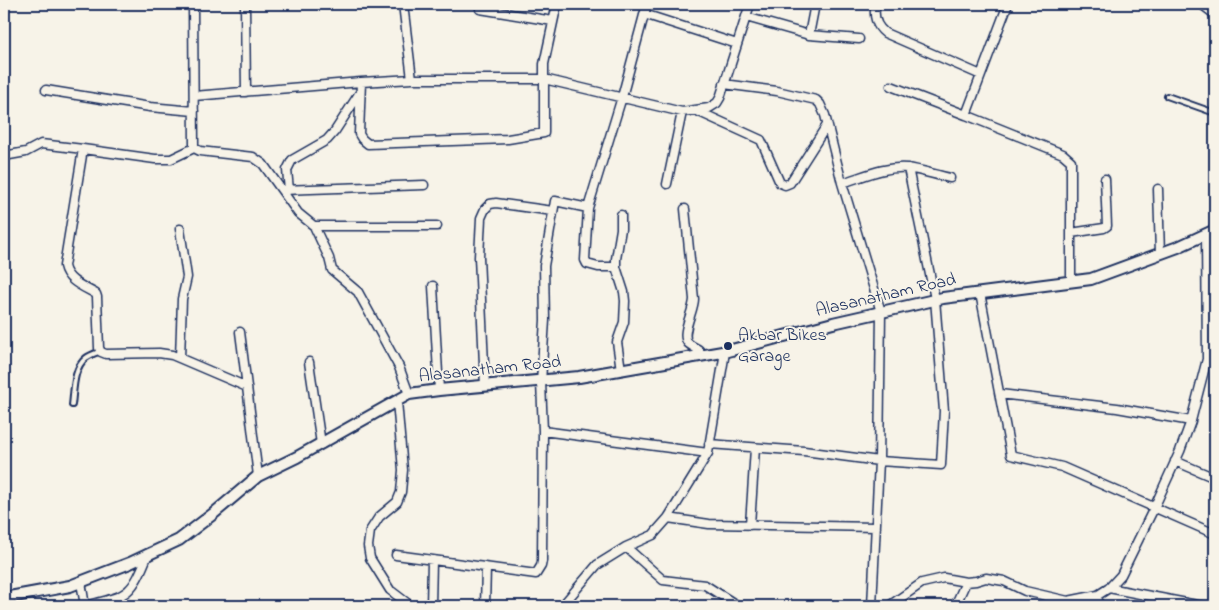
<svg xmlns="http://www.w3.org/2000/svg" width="1219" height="610" font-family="'Indie Flower',sans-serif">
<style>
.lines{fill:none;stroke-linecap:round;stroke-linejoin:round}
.service-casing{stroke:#1b2f5e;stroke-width:8}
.minor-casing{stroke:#1b2f5e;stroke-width:11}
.tertiary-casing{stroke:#1b2f5e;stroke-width:12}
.secondary-casing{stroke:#1b2f5e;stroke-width:14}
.service{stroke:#f7f3e8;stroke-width:4}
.minor{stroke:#f7f3e8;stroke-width:8}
.tertiary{stroke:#f7f3e8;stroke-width:9}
.secondary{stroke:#f7f3e8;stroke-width:10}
.poi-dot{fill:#1b2f5e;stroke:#f7f3e8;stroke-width:2}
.labels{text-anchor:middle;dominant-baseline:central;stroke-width:4;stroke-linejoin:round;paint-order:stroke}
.street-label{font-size:18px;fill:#1b2f5e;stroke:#f7f3e8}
.poi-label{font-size:18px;fill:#1b2f5e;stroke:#f7f3e8;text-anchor:start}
</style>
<rect width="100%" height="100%" fill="#f7f3e8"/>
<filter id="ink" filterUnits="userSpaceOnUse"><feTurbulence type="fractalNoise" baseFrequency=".02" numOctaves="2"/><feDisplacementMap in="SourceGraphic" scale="10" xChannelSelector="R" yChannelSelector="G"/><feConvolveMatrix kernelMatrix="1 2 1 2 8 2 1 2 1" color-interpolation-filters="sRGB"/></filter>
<g filter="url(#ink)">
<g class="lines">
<defs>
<path id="service" d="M1167 96 1215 113
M72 405C74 391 73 368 86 358 90 355 96 353 101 351"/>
<path id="minor" d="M193 4 194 148 200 151 253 157 263 164 298 213 314 226 329 258 332 270 358 292 399 367 409 394
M245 4 246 92
M403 4 412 79 361 82 359 134 362 139 368 144 508 139 544 133V64L557 4
M876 4C873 15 876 26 885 33L981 75
M1008 4 966 115 1063 154 1071 161V281
M480 9 553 21
M644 14 737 44
M746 17 809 35 859 39
M809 35 815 4
M412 79H544L682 112 709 108 717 103 720 98 750 4
M724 84 777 91 816 100 820 104 825 115 842 183 881 312 879 461 872 606
M891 86 966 115
M46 90 150 107 194 111
M194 96 361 82
M695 110 761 140 780 183 785 185 790 183 827 125
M194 148 171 159H155L83 149 64 266C67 281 84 287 96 294L97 297 99 348 101 352 106 354 159 353 172 355 247 387 258 476
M4 156 26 152 41 144 83 149
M842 183C862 177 885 166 907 168 921 170 936 175 950 178
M667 184 682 112
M1158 189 1160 254
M282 190 424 185
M289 190 287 170 292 160 327 140 335 131 359 94
M588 208 585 260 587 264 598 267H616
M685 209 694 299C694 311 680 334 688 343 691 346 696 348 699 350L701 356
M314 226H437
M180 229 187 277 182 299 180 358
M1071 233 1104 228 1107 226 1105 179
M433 286 439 390
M980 293 1011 455 1062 467 1215 534
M240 332 247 387
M309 362 321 444
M621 370 617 342 624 322 625 301 624 292 616 267V259L621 229V215
M485 386 479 257 481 218 485 209 490 204 496 203 553 211
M1000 394 1117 408 1191 421
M397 401 403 470 401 492 397 502 379 517 370 531 368 546 370 558 390 590 411 606
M543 431 708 453
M709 444 804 451 879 461 941 465 944 411 935 299 908 168
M1175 461 1215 478
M668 518 709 524 876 527
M750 525 755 448
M626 547 663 580 705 585 738 606
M396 555 536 574 541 566 542 561 543 431 541 382 545 320 544 266 555 201 588 208 622 97 647 4
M81 582 85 606
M1109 588 1202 606
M85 606C128 595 131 597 148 554
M431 606 432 561
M485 606 486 568
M562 606 597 565 626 547 653 535 668 518 708 453 725 352
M889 606 922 583 944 578 966 582 976 581 986 578 1004 581 1025 591 1068 601 1098 595 1109 588 1121 575 1154 508 1180 451 1191 421 1207 359 1206 235
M955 606 966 582
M1097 606 1098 595"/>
<path id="tertiary" d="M1202 4 1215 14"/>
<path id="secondary" d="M4 598 70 586 130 563 179 540 213 514 258 476 297 457 409 394 439 390 579 377 728 351 833 323 943 298 1091 279 1178 247 1215 230"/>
</defs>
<use href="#service" class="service-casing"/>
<use href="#minor" class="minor-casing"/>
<use href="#tertiary" class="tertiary-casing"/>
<use href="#secondary" class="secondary-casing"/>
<use href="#service" class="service"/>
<use href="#minor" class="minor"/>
<use href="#tertiary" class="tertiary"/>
<use href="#secondary" class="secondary"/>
</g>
</g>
<circle class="poi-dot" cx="728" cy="346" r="5"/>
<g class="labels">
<g class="street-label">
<text transform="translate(886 296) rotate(-13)">Alasanatham Road</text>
<text transform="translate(490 370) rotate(-6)">Alasanatham Road</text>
</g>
<g class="poi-label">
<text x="738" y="336">Akbar Bikes<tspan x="738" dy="21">Garage</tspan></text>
</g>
</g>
<rect width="1219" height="610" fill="none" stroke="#f7f3e8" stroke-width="20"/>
<rect x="10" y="10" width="1199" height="590" fill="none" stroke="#1b2f5e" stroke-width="2" filter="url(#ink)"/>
</svg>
